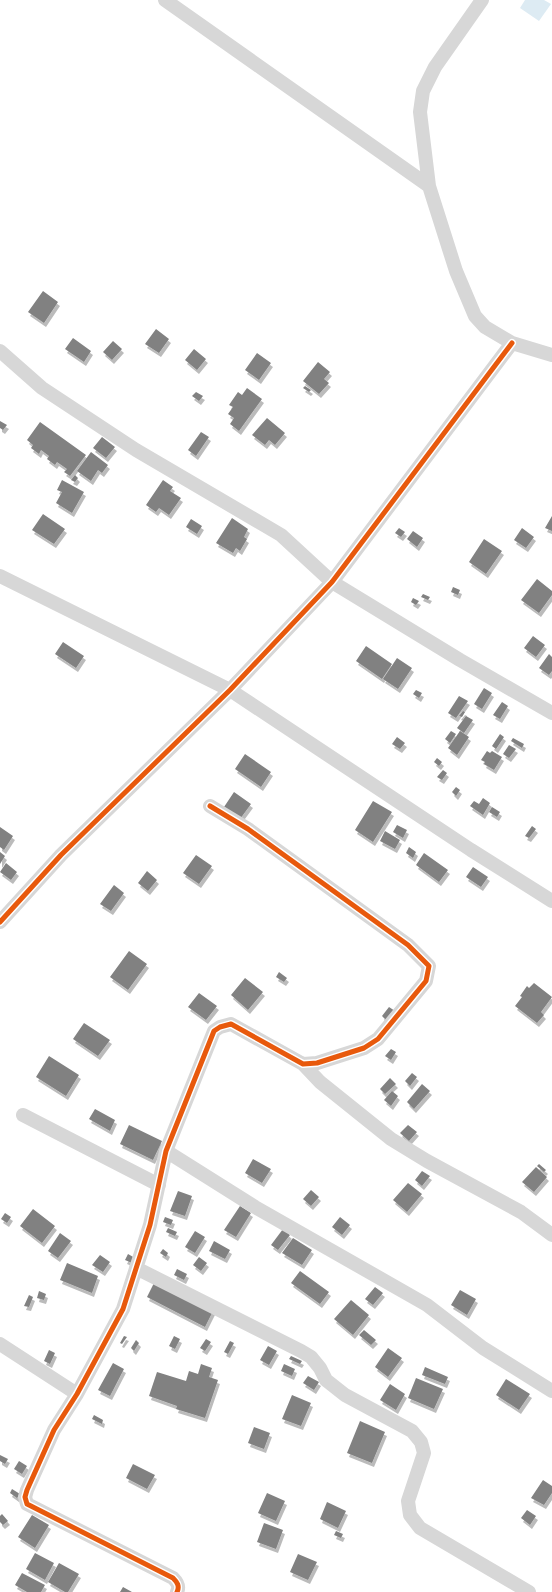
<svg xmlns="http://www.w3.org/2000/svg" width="552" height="1592" font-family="'Asap Condensed',sans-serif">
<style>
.water{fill:#ddebf3}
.building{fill:#818181;filter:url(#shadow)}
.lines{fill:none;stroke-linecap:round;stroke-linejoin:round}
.street{stroke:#d7d7d7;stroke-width:14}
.cycleway-casing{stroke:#fff;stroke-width:8}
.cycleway{stroke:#e8590c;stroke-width:5}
</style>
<defs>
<filter id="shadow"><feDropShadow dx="2" dy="4" stdDeviation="0" flood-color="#0004"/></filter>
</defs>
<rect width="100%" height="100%" fill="#fff"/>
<path class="water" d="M525 0H544L551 4 539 21 520 8Z"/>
<path class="building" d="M43 291 58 302 44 323 28 312Z
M156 329 169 339 159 353 145 344Z
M73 338 91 351 84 362 65 349Z
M113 341 122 349 112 360 103 352Z
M194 349 206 359 197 370 185 360Z
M257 353 271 363 259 380 245 370Z
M318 362 330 372 324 379 329 383 319 394 303 381Z
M305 386 311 390 309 392 303 388Z
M247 388 262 399 239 431 230 424 234 418 228 414 233 407 229 405 238 392 242 395Z
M196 392 203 396 199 401 192 396Z
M267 418 285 433 275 445 269 440 265 445 252 435Z
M0 421 7 425 3 430 0 428Z
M40 422 86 455 70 476 64 472 67 469 57 462 55 465 47 459 49 456 41 450 39 454 31 448 33 445 27 440Z
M201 432 209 437 196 456 188 450Z
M102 437 115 447 106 458 93 448Z
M91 452 108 465 102 473 98 470 91 481 77 471Z
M75 475 78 478 75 482 71 480Z
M62 480 84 492 72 513 56 503 62 492 57 490Z
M163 480 173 487 170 491 181 498 169 515 159 508 156 512 146 505Z
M43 514 65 529 54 544 32 530Z
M552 516V531L545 528Z
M232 518 248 529 244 537 247 539 240 551 236 548 233 553 216 543Z
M191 519 202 526 197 534 186 527Z
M399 528 405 532 401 537 395 533Z
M522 528 534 537 526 548 514 540Z
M413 531 423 538 417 547 407 539Z
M484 539 502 551 486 574 469 562Z
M537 579 552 591V595L539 613 521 600Z
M453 587 460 590 458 595 451 592Z
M423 594 430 597 428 600 421 597Z
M413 598 419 601 416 605 411 602Z
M533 636 545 645 536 657 524 648Z
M63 642 84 656 76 668 55 654Z
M366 646 392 664 382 679 356 661Z
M549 654 552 657V671L549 675 539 668Z
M397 658 412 668 398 689 383 679Z
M484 688 492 693 482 709 474 704Z
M416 690 422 693 419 698 413 694Z
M459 696 468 701 456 718 448 713Z
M502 702 508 706 500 719 493 715Z
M463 711 465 712 462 717 459 716Z
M466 716 473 720 464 733 457 728Z
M451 731 456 734 450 743 445 739Z
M460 731 469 737 457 755 448 748Z
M500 734 504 737 496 749 492 746Z
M397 737 405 743 400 749 392 744Z
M513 738 524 744 522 748 511 741Z
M509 745 516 749 509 758 503 754Z
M487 751 490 753 492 751 502 757 494 770 484 764 485 762 481 760Z
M245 754 271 772 261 787 235 769Z
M437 758 442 762 439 766 434 762Z
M443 770 447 773 442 780 437 777Z
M456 787 460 790 456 796 452 792Z
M234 792 251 804 240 819 224 807Z
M483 798 490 803 483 815 470 806 474 801 479 804Z
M373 801 392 812 373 842 355 830Z
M492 807 500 812 497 817 489 812Z
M397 825 407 830 403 838 393 832Z
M532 826 536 829 529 838 525 836Z
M0 827 13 836 4 850 0 847Z
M385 831 400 840 395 849 380 841Z
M409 847 416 852 413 858 406 853Z
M0 852 5 856 0 864Z
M424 853 448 870 439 882 416 865Z
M196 855 212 866 199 884 183 873Z
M6 863 17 872 11 880 0 872Z
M473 867 488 877 481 887 466 877Z
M147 871 157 880 148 891 138 883Z
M114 885 124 893 111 911 100 904Z
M129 951 147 964 128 990 110 977Z
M279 972 287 978 284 982 276 977Z
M245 978 263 992 248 1010 231 995Z
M534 983 552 997 541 1012 544 1015 537 1023 515 1006 522 997 520 996 527 986 529 988Z
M199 993 217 1006 206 1020 188 1007Z
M389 1007 395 1011 387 1021 382 1016Z
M84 1023 110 1040 98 1056 73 1039Z
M391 1049 396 1052 391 1060 385 1056Z
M49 1056 79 1075 66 1096 36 1077Z
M412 1073 417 1077 410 1086 405 1081Z
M390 1078 396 1084 385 1094 380 1089Z
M422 1084 430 1091 414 1109 407 1102Z
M392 1091 398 1096 391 1106 384 1100Z
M95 1109 115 1120 110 1131 89 1119Z
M129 1125 162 1141 153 1160 120 1144Z
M408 1125 417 1132 409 1141 400 1133Z
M253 1159 271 1169 262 1183 245 1173Z
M539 1164 546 1170 544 1172 537 1166Z
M536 1167 547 1177 534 1192 522 1182Z
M422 1171 430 1176 422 1186 415 1180Z
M408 1183 422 1194 407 1212 393 1200Z
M311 1190 319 1197 311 1206 303 1199Z
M178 1191 192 1196 185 1216 170 1211Z
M240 1206 251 1213 236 1237 224 1230Z
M33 1209 55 1226 42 1243 20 1226Z
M5 1213 11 1217 7 1223 1 1219Z
M165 1217 173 1220 171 1225 163 1222Z
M340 1217 350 1225 342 1235 332 1227Z
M168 1228 177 1232 175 1236 166 1232Z
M283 1229 290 1235 278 1250 271 1245Z
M195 1231 205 1237 195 1253 185 1247Z
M60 1233 71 1241 58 1258 48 1251Z
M293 1238 312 1250 302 1265 282 1253Z
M214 1241 230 1250 225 1259 209 1251Z
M163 1249 168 1253 166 1257 160 1253Z
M128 1254 135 1258 132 1263 125 1260Z
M100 1255 110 1262 103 1272 92 1265Z
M199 1257 207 1263 201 1271 193 1265Z
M67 1263 98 1276 92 1293 60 1280Z
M177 1269 187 1274 184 1280 174 1275Z
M300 1271 329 1292 320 1304 291 1283Z
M155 1281 213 1311 205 1327 147 1297Z
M375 1287 383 1293 373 1305 365 1299Z
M460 1290 476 1299 467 1315 451 1305Z
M39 1291 46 1294 44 1300 37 1298Z
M29 1295 33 1297 29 1307 24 1306Z
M351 1300 369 1315 353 1335 334 1319Z
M364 1330 376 1340 371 1345 359 1335Z
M124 1336 127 1337 122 1344 120 1343Z
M174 1336 180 1339 175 1349 169 1346Z
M206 1339 211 1342 205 1351 200 1348Z
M136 1340 139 1343 134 1351 131 1348Z
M230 1341 234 1343 228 1354 224 1352Z
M268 1346 277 1351 269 1365 260 1360Z
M388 1348 402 1358 388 1377 375 1367Z
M49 1350 55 1353 50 1364 44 1361Z
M291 1356 302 1361 300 1364 289 1359Z
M113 1363 124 1369 110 1396 98 1390Z
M201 1364 212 1368 209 1377 218 1380 205 1418 176 1409 177 1406 149 1396 157 1372 186 1381 189 1371 198 1374Z
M284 1364 295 1369 292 1376 281 1371Z
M425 1367 448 1377 445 1384 422 1375Z
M308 1376 319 1382 314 1390 303 1383Z
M416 1378 443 1389 434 1409 408 1398Z
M506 1379 530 1394 519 1410 496 1395Z
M390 1384 405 1394 396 1410 380 1400Z
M292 1395 311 1403 301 1426 282 1419Z
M94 1415 103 1420 102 1424 92 1419Z
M360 1421 385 1432 372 1463 347 1453Z
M254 1427 270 1433 264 1449 248 1443Z
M0 1455 8 1459 5 1464 0 1461Z
M19 1461 27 1466 22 1474 14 1469Z
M133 1464 155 1475 147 1489 126 1478Z
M543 1480 552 1486V1493L544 1505 531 1498Z
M12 1489 20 1494 17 1498 10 1493Z
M267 1493 285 1501 276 1521 258 1513Z
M327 1502 346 1511 338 1528 320 1519Z
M527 1510 536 1516 530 1525 521 1518Z
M2 1514 8 1521 3 1525 0 1522V1516Z
M32 1515 49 1525 35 1548 18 1537Z
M264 1523 283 1530 276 1549 257 1542Z
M336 1531 343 1534 341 1538 334 1535Z
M35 1553 54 1563 45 1580 26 1569Z
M298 1554 317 1562 308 1580 290 1572Z
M59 1563 79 1574 68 1592H65L48 1582Z
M22 1573 45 1585 41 1592H27L15 1585Z
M123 1587 132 1592H120Z"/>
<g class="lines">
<path class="street" d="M165 0 429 186
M482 0 435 67 423 91 420 112 429 186 456 271 475 316 485 327 512 343 552 355
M0 351 42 388 136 450 281 535 332 582 460 660 552 713
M0 576 230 690 471 850 552 901
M0 922 61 855 230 690 332 582 512 343
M303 1064 320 1082 391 1139 427 1161 521 1212 552 1235
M23 1115 159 1185
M166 1151 255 1207 427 1305 483 1348 552 1391
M136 1268 301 1351 311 1357 320 1368 326 1380 345 1395 412 1431 421 1442 424 1453 408 1501 410 1515 420 1528 529 1592
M0 1344 77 1394
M177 1592C180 1586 177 1582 173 1578L27 1504 25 1497 27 1490 54 1430 77 1394 123 1309 150 1225 166 1151 214 1031 220 1027 231 1024 303 1064 317 1063 364 1048 378 1039 426 981 429 966 408 945 248 829 210 806"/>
<defs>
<path id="cycleway" d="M0 922 61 855 230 690 332 582 512 343
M177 1592C180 1586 177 1582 173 1578L27 1504 25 1497 27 1490 54 1430 77 1394 123 1309 150 1225 166 1151 214 1031 220 1027 231 1024 303 1064 317 1063 364 1048 378 1039 426 981 429 966 408 945 248 829 210 806"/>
</defs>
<use href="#cycleway" class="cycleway-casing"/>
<use href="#cycleway" class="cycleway"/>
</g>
</svg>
